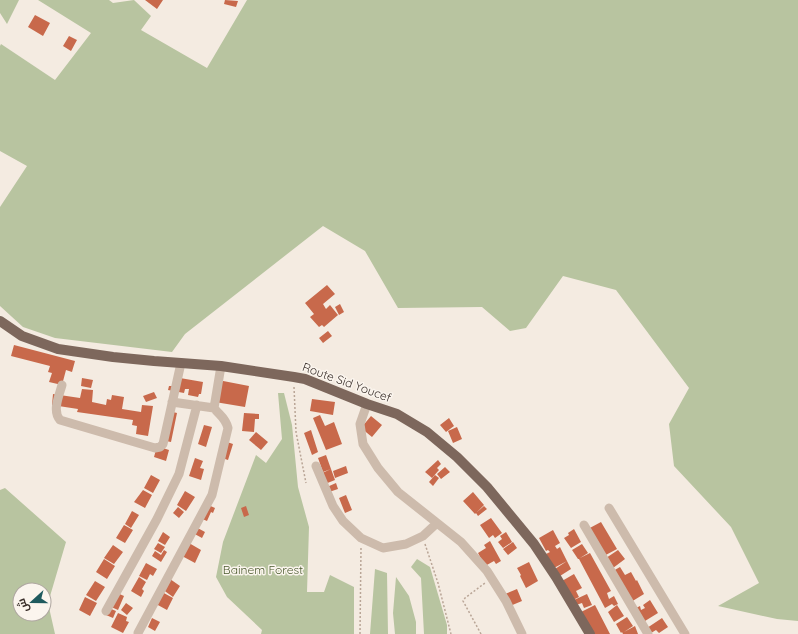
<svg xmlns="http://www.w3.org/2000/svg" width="798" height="634" font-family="Quicksand,Cairo,sans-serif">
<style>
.green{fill:#b8c4a0;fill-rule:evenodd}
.building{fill:#c8694b}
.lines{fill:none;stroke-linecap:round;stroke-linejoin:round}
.path{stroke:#b9a596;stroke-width:1.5;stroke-dasharray:2 2;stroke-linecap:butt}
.minor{stroke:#cdbbac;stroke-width:9}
.major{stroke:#7d675c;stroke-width:10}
.labels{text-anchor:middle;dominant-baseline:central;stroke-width:3;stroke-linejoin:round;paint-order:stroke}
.street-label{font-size:12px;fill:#3b302b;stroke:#fbf5ee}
.park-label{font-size:12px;fill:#4a5a2e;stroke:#fbf5ee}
</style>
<rect width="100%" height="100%" fill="#f4ebe1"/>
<path class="green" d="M0 0H19L7 24 0 13Z
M38 0H109L113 3 134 0 151 16 141 30 207 68 247 0H798V621L777 619 718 606 759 583 731 527 674 466 669 424 689 388 616 290 563 276 526 328 510 331 482 307 398 308 365 251 323 226 185 334 172 352 55 338 23 327 0 306V207L27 166 0 151V46L1 44 55 80 91 33Z
M278 393H284L292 425 298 487 309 527 307 592H324L330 575 354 587V634H261L262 630 227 597 216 577 223 542 256 455 266 463 282 439Z
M5 488 66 542 48 603 55 634H0V490ZM20 590H44V614H20Z
M417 559 430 567 447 625V634H424L421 578 411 567Z
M375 569 387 573 388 634H370Z
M396 577 409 596 416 622V634H395L393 613Z"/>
<path class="building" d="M145 0H163L157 9Z
M225 0 238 1 236 7 224 4Z
M35 15 50 23 43 36 28 27Z
M69 36 77 40 71 51 63 46Z
M327 285 335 294 323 304 326 309 330 305 338 315 324 327 322 325 319 327 310 317 314 314 305 303Z
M340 304 344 312 339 315 335 307Z
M328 331 332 336 323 343 319 338Z
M14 345 75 361 72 372 66 370 62 385 49 382 52 373 48 372 50 366 11 356Z
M82 378 93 380 91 388 81 386Z
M180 378 203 382 201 394H199L198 397 188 395 189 389H185L184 393 168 390 169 386H173Z
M218 380 249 386 245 407 215 402Z
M82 389 93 390 92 402 106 405 107 399 111 400 112 395 124 397 122 409 141 412 142 405 153 406 148 436 136 434 137 426 132 425 133 420 77 412 78 409 52 405 53 394 80 398Z
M154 392 157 398 146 402 143 396Z
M312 399 335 402 333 415 310 411Z
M169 411 177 413 171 442 161 440Z
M244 413 259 414V419H255L254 432 242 431Z
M320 415 325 426 334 422 342 444 326 450 313 418Z
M371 416 382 425 372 437 361 428Z
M449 418 454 426 446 432 440 425Z
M204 425 212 427 206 447 198 444Z
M457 427 462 439 453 443 448 431Z
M311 430 318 452 312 455 304 433Z
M256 432 268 442 261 450 249 440Z
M224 441 233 444 228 460 219 457Z
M157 446 169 450 166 461 154 457Z
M326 455 331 469 323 472 318 458Z
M195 458 203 461 200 468 204 469 201 480 189 476Z
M438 460 441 464 437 468 439 470 432 478 425 472Z
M346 466 348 473 335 478 333 471Z
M445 467 450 472 441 479 437 474Z
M331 469 335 480 325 484 320 474Z
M151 475 160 480 153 493 144 488Z
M435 475 439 478 433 486 429 482Z
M336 483 338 489 329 492 327 487Z
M143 490 152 495 145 508 134 502Z
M185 491 195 497 186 511 177 505Z
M473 492 484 505 475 514 463 501Z
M346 495 352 510 345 513 339 498Z
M206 504 215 508 213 513 211 512 207 521 200 518Z
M246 506 249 515 244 517 241 508Z
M484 506 487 509 478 516 476 513Z
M178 507 184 512 179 518 173 513Z
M132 511 139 515 131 528 125 524Z
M491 518 502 533 495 538 493 535 489 538 480 525Z
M601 522 617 549 602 557 586 530Z
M124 525 133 530 125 543 116 538Z
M194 526 205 532 202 538 191 532Z
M574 529 581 542 571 548 564 538 569 535 568 533Z
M553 530 560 543 555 546 557 549 560 547 567 561 554 568 546 554 550 552 548 550 546 551 539 538Z
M163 532 170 537 165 545 158 541Z
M506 532 512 542 503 548 498 542 502 539 500 536Z
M490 541 501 561 496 564 494 561 485 566 478 553 486 548 484 545Z
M513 542 517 548 508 555 503 549Z
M158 543 165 547 161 553 154 549Z
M189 543 201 550 195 563 182 556Z
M582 544 588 553 580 558 590 553 611 591 607 593 609 599 614 596 618 604 614 606 612 604 605 608 579 559H578L572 550Z
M113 545 123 552 114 564 104 558Z
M164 550 167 552 161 562 152 556 155 551 161 555Z
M618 550 625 559 613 568 606 558Z
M104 559 115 566 107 579 96 572Z
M567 561 571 569 560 576 555 569Z
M529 562 538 581 526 588 520 576 521 575 517 568Z
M146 563 157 569 153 576 150 574 147 580 139 576Z
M620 567 625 575 631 572 636 581 637 580 644 594 631 602 613 571Z
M574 574 582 588 576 591 579 597 573 600 562 581Z
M139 577 146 582 142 589 144 591 141 597 131 591Z
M170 579 180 586 173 597 162 589Z
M95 581 105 587 96 601 86 595Z
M517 589 522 601 510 606 505 594Z
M115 592 124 596 118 610 109 606Z
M162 592 173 598 167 610 156 604Z
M587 594 592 605 584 608 582 603 576 605 574 600Z
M85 597 97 603 90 616 79 610Z
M650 600 658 613 645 621 634 609 640 606 641 610 645 608 643 605Z
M126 603 133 608 127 615 121 610Z
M595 605 610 634H593L581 612 585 610V611V610Z
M617 605 624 616 614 622 608 612Z
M109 608 116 611 113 618 106 615Z
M118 613 127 617 126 621 129 622 123 633 111 627Z
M627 617 633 626 624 632 635 626 638 634H623L622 632 621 633 616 624Z
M152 618 160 622 155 631 148 627Z
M662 618 668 627 659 633 656 630 651 633 647 628Z"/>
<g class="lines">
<path class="path" d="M294 387 296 432 306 483
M425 544 438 583 451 634
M360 634 361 548
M481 634 463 601 465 598 485 583"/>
<path class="minor" d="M62 385C59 396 52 411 60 420L155 448 160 447 163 444 181 363
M172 402 214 408
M367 404 360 424 363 444 378 468 398 492 461 542 487 571 506 601 522 634
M316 466 333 506 343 521 361 538 383 548 406 544 423 536 437 523
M609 508 685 634
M584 525 648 634
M106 611 157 519 179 474 197 405
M138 633 212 495 228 428C225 417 220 416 214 408L221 366"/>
<path class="major" d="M0 321 22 336 58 349 113 357 154 361 181 363 221 366 294 377 305 379 367 404 397 414 427 432 457 457 487 487 534 544 556 577 590 634"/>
</g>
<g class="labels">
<g class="street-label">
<text transform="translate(347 382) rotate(20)">Route Sid Youcef</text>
</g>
<g class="park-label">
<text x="263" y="569">Bainem Forest</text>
</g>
</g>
<g transform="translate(32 602) rotate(249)"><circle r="19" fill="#fbf5ee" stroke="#aea6a0"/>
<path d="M0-3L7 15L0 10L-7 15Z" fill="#1f5a5e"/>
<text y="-6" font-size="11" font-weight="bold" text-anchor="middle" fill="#3b302b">ش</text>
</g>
</svg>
